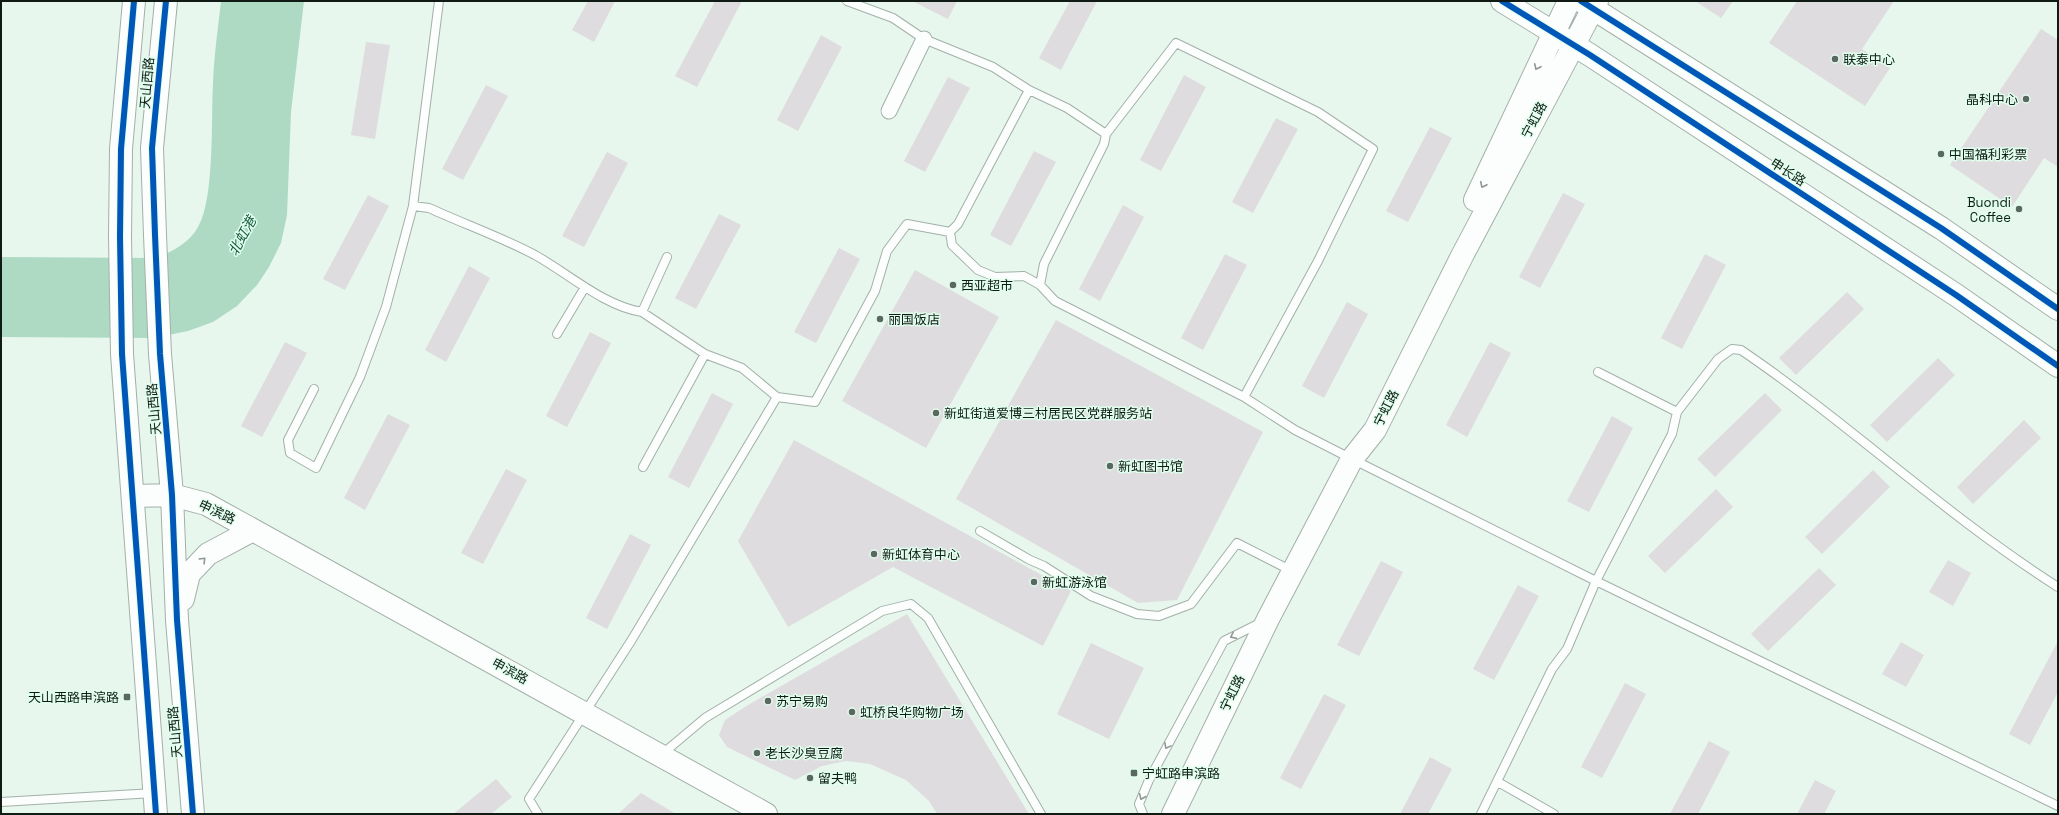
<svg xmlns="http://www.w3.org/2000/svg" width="2059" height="815" font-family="'Space Grotesk','Noto Sans SC',sans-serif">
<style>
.water{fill:#aedac3}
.building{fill:#dedcde}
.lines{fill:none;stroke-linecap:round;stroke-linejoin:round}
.lane-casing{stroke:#a3b0a9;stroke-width:10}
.street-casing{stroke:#a3b0a9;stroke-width:17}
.secondary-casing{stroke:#a3b0a9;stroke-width:24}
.lane{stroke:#fbfefc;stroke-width:8}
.street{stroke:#fbfefc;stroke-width:15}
.secondary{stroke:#fbfefc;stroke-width:22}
.cycleway-casing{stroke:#e0feed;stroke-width:8}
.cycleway{stroke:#0057b8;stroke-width:6}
.oneway{stroke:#919894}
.poi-dot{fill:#5b6861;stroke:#e0feed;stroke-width:1.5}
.labels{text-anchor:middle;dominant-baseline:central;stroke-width:3;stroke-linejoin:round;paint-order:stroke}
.poi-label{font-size:13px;fill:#101b15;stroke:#e0feed;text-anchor:start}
.street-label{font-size:13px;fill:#101b15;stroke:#e0feed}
.water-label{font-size:14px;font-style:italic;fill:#195b3f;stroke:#e0feed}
</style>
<rect width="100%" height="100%" fill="#e7f7ee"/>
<path class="water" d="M221 1H304L291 112 287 215 281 243 269 267 257 285 237 306 213 322 188 331 154 338 1 337V257L158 258C174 250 189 243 198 227 215 199 211 118 213 83 214 56 218 28 221 1Z"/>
<path class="building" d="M588 1H615L594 42 572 30Z
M715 1H742L697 87 675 76Z
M912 1H957L948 19Z
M1070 1H1097L1061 70 1039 58Z
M1695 1H1733L1721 18Z
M1797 1H1894L1862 49 1890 68 1865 106 1769 43Z
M2041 29 2058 40V167L2044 158 2012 207 1950 165Z
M821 35 842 47 798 131 777 120Z
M366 42 390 45 375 139 351 135Z
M1184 75 1206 87 1161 171 1140 160Z
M948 77 970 88 925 172 904 161Z
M486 85 508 96 463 180 442 169Z
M1276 118 1298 129 1253 213 1232 202Z
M1430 127 1452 138 1408 222 1386 211Z
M1034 151 1056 162 1011 246 990 235Z
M607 152 628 163 584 247 562 236Z
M1563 193 1585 204 1540 288 1519 277Z
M368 195 389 206 345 290 323 279Z
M1123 205 1144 217 1100 301 1079 289Z
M719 214 741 225 696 309 675 298Z
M839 248 860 259 816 343 794 332Z
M1225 254 1247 265 1203 350 1181 338Z
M1705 254 1726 265 1682 349 1661 338Z
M469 266 490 278 446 362 425 350Z
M915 270 999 317 926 448 842 401Z
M1847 292 1864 309 1796 375 1779 358Z
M1347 302 1368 314 1324 398 1302 386Z
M1056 320 1263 432 1177 600 1138 603 956 499Z
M590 332 611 343 567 427 546 416Z
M285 342 307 353 262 437 241 426Z
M1490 342 1511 353 1467 437 1446 425Z
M1938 358 1955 375 1887 442 1870 425Z
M712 393 733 404 689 488 668 477Z
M1765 393 1782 410 1715 477 1697 459Z
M388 414 410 425 365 510 344 498Z
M1612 416 1633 428 1589 512 1567 501Z
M2024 420 2041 438 1973 504 1957 487Z
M794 440 1071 591 1043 646 893 567 788 627 738 541Z
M506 469 527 480 483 564 461 553Z
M1873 470 1890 487 1822 554 1805 537Z
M1716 489 1733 507 1665 573 1648 556Z
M630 534 651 545 607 629 586 618Z
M1948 560 1971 573 1953 606 1929 592Z
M1381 561 1403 572 1359 656 1337 645Z
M1819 568 1836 585 1768 651 1751 634Z
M1518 585 1539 596 1494 680 1473 669Z
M907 614 1029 814H937L929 801 906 780 870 764 846 761 822 766 795 780 727 747 719 735 725 720 748 705Z
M2058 641V692L2030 745 2009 734Z
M1901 642 1924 655 1906 687 1882 674Z
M1091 643 1144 668 1109 739 1057 714Z
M1625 683 1646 694 1602 778 1581 767Z
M1324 694 1346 705 1301 789 1280 778Z
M1709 741 1730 752 1698 814H1670Z
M1430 757 1452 769 1428 814H1400Z
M496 779 512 797 491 814H453Z
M1815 780 1836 791 1824 814H1797Z
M641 793 676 814H618Z"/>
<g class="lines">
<defs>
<path id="lane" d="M847 1 893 18 924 39 993 67 1029 90 1067 108 1106 134
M1029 90 958 224 950 232 952 245 978 270 995 277 1024 276 1040 285 1055 301 1244 397 1295 430 1352 459 1596 581 2058 806
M413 206 429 208C464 224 501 237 535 255 569 274 604 306 642 312L705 354 742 368 777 397 815 402 875 291 887 251 907 224 950 232
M1040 285 1044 264 1104 144 1106 134 1176 43 1318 112 1373 149 1318 261 1244 397
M642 312 667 257
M557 334 585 287
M1598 372 1677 412
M314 389 288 440 290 453 316 468 360 377 386 307 413 206 439 1
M643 467 705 354
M980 531 1030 560 1044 566 1091 596 1137 614 1159 616 1191 604 1237 543 1292 571
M661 755 705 718 882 611 911 604 928 618 1041 814
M1498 782 1554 814
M1 802 154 793
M538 814 529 799 631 641 777 397
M1143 814 1139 804 1149 780 1224 641 1262 622
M1481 814 1552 669 1567 649 1596 581 1672 434 1677 412 1718 359 1732 349 1741 350C1850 424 1946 516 2058 587"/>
<path id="street" d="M889 111 924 39"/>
<path id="secondary" d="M134 1 121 149 120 237 122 354 156 814
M166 1 152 148 155 235 160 354 172 495 177 620 193 814
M1502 1 1590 55 1956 295 2058 366
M1581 1 1941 228 2058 309
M1475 200 1569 1
M133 496 172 495 206 504 766 814
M183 599 189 574 208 554 253 530
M1173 814 1268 619 1352 459 1375 430 1462 256 1597 1"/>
</defs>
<use href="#lane" class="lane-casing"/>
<use href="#street" class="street-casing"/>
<use href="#secondary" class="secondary-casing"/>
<use href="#lane" class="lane"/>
<use href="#street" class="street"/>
<use href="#secondary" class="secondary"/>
<defs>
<path id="cycleway" d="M134 1 121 149 120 237 122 354 156 814
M166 1 152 148 155 235 160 354 172 495 177 620 193 814
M1502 1 1590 55 1956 295 2058 366
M1581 1 1941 228 2058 309"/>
</defs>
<use href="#cycleway" class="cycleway-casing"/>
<use href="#cycleway" class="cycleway"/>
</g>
<defs><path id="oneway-chevron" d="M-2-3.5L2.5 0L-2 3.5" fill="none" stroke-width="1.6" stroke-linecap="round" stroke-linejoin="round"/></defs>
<g class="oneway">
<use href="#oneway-chevron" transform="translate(1537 67) rotate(115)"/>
<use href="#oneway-chevron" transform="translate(1483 185) rotate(116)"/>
<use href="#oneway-chevron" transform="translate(203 560) rotate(-45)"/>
<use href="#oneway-chevron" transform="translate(1233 636) rotate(154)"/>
<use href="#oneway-chevron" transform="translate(1167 746) rotate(118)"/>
<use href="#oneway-chevron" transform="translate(1142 797) rotate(113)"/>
</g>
<g class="poi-dot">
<circle cx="1835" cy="59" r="4"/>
<circle cx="2026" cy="99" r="4"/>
<circle cx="1941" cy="154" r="4"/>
<circle cx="2019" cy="209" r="4"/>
<circle cx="953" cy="285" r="4"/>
<circle cx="880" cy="319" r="4"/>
<circle cx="936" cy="413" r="4"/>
<circle cx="1110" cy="466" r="4"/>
<circle cx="874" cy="554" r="4"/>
<circle cx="1034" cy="582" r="4"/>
<rect x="123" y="693" width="8" height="8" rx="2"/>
<circle cx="768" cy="701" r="4"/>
<circle cx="852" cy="712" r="4"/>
<circle cx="757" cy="753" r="4"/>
<rect x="1130" y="769" width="8" height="8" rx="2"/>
<circle cx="810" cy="778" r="4"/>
</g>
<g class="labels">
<g class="poi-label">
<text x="1843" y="59">联泰中心</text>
<text x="2018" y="99" text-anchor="end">晶科中心</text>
<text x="1949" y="154">中国福利彩票</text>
<text x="2011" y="202" text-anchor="end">Buondi<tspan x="2011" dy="15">Coffee</tspan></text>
<text x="961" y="285">西亚超市</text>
<text x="888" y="319">丽国饭店</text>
<text x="944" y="413">新虹街道爱博三村居民区党群服务站</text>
<text x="1118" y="466">新虹图书馆</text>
<text x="882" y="554">新虹体育中心</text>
<text x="1042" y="582">新虹游泳馆</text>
<text x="119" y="697" text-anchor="end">天山西路申滨路</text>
<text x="776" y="701">苏宁易购</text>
<text x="860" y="712">虹桥良华购物广场</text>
<text x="765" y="753">老长沙臭豆腐</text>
<text x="1142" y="773">宁虹路申滨路</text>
<text x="818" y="778">留夫鸭</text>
</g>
<g class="street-label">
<text transform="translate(147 83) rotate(-85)">天山西路</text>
<text transform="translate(1534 120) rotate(-62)">宁虹路</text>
<text transform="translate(1788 172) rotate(33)">申长路</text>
<text transform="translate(1386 408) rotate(-63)">宁虹路</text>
<text transform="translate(154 409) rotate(-95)">天山西路</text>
<text transform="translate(217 512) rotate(25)">申滨路</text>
<text transform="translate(510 671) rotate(29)">申滨路</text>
<text transform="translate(1232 693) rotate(-64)">宁虹路</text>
<text transform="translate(175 732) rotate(-95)">天山西路</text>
</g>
<g class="water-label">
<text transform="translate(242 236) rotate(-61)">北虹港</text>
</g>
</g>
<rect width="2059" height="815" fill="none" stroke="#101b15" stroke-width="4"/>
</svg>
